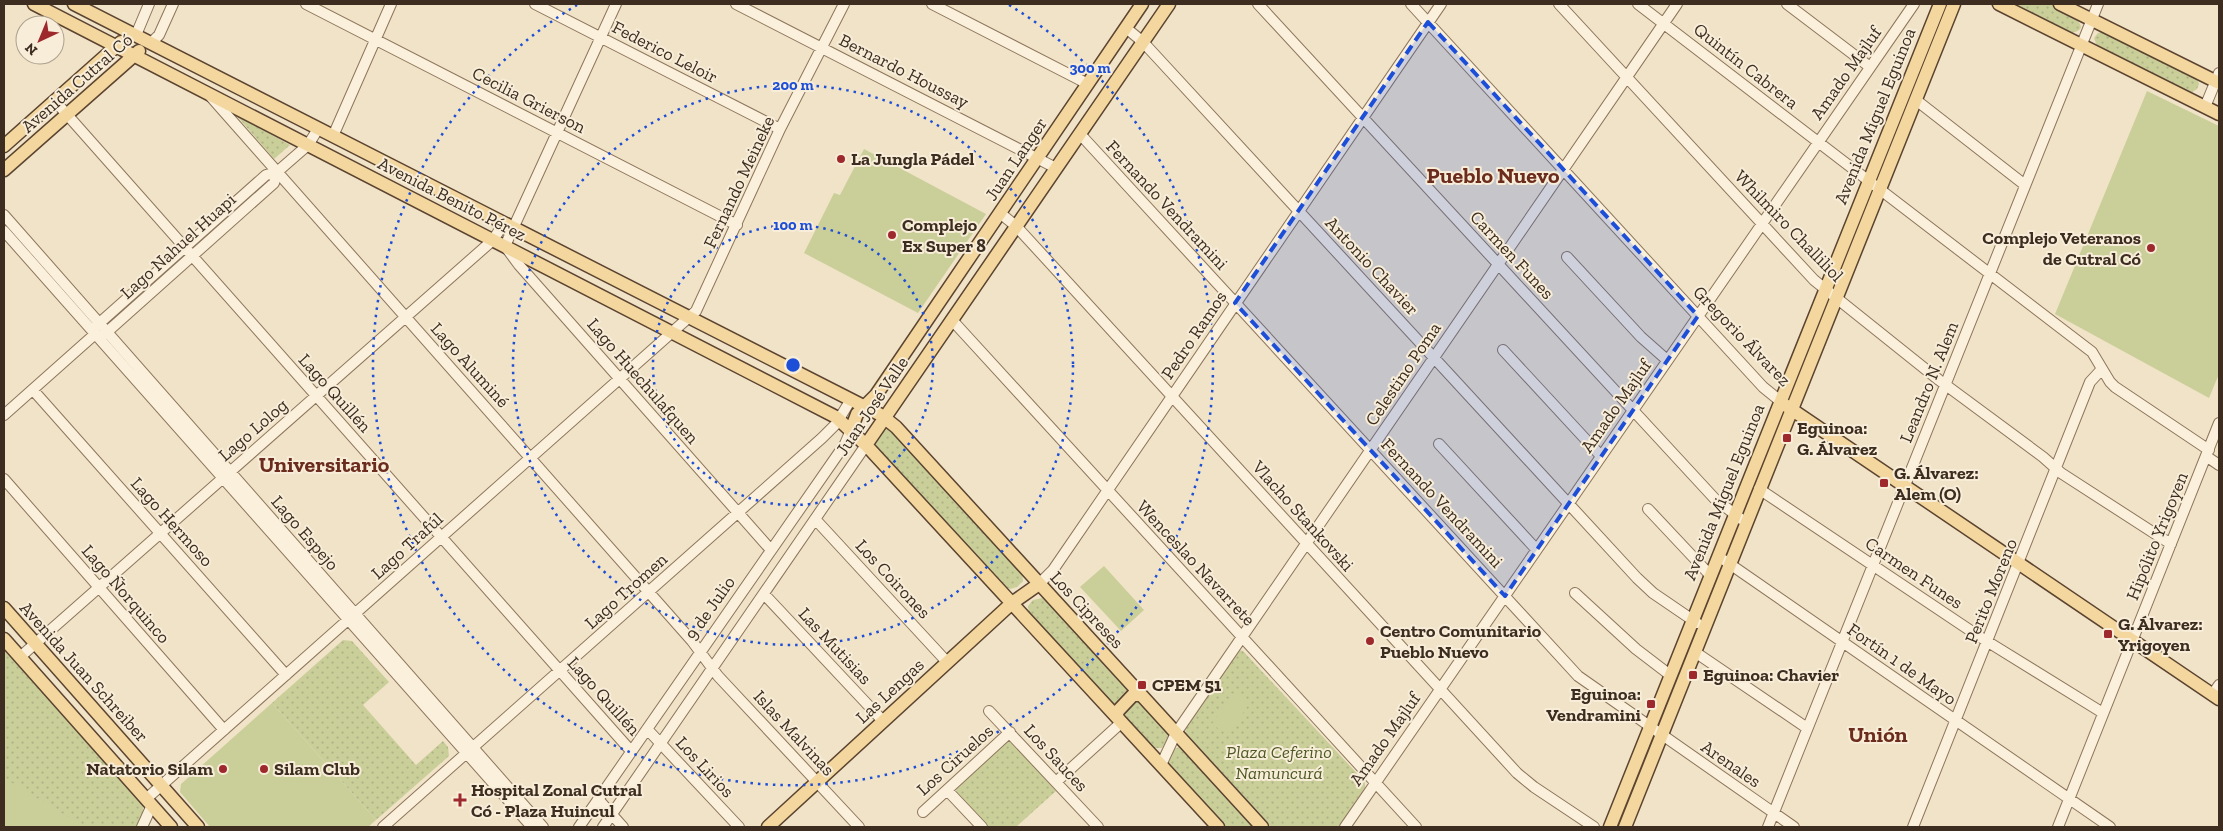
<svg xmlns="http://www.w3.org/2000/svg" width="2223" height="831" font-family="'Zilla Slab',serif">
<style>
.grass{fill:url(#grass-dots)}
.garden{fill:#cacf9a}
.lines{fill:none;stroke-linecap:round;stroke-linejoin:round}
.minor-casing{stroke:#8d755c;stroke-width:12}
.major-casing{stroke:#5b4330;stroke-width:15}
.minor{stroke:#faf0dc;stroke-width:10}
.major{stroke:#f3d79f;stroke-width:12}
.marked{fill:#1d4ed8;fill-opacity:0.2;stroke:#1d4ed8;stroke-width:4;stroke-dasharray:10 6;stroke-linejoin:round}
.ring{fill:none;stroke:#1d4ed8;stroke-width:2.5;stroke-dasharray:2.5 5}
.poi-dot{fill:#9e292d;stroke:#f7edd8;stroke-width:2}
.labels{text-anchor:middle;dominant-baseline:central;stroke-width:4;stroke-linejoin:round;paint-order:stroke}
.street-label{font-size:18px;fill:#3d2d20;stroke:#f7edd8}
.poi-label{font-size:18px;font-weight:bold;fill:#3d2d20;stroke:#f7edd8;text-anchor:start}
.park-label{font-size:18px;font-style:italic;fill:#4e5a26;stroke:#f7edd8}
.district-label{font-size:22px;font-weight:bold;fill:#6b2c1d;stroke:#f7edd8}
.centre{fill:#1d4ed8;stroke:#f7edd8;stroke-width:2.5}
.ring-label{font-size:15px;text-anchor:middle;font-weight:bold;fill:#1d4ed8;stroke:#f7edd8;stroke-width:4;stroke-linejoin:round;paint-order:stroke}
</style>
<defs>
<pattern id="grass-dots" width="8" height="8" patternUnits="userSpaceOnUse" patternTransform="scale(1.25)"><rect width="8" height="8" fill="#cacf9a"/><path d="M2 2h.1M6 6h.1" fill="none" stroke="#aeb284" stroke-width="1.8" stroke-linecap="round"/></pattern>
</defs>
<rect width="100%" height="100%" fill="#f0e3c7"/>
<path class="grass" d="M2010 4C2022 4 2039 1 2050 4 2059 6 2100 29 2070 33Z
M2104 31 2197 78 2199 84 2197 89 2189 94 2097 46 2094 38 2098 33Z
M237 116 290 145 274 159Z
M884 428 889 429 1022 573 1023 581 1017 587 1010 589 1003 586 876 448 874 444Z
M1042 598 1046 600 1132 693 1116 708 1029 613 1028 606 1033 600Z
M343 640 352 641 389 682 363 705 416 765 443 741 448 747 449 756 376 820 272 703Z
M4 645 143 804V811L136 827H4Z
M1239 650 1243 651 1365 782V788L1338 827H1271L1186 735 1185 728Z
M1137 699 1170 735 1162 748H1153L1123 715V711Z
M1008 741 1014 744 1056 791 1016 827H987L958 795 956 790 1005 743Z
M1180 747 1256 827H1226L1167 763 1173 749Z"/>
<path class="garden" d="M2147 91 2219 126V374L2209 398 2055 314Z
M864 149 986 214 918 313 804 253 834 193 840 195Z
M1104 566 1144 610 1121 631 1080 587Z
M1233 693 1249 704 1228 735 1212 724Z
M272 703 376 820 368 827H210L180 792 181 784Z
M4 778 75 821 71 827H4Z"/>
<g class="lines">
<defs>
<path id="minor" d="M306 4 737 225
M535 4 780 129
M616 4 505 246 519 265 771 550
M736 4 1056 168
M932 4 1088 84
M1258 4 1715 499 1741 519
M1411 4 1763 387 1779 400
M1559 4 1814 280 1939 380 2043 457 2061 473 2171 544
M1638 4 2092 352 2110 382 2115 387 2209 450
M1787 4 1870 67
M1126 28 1143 42 1637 578 1653 593 1697 623
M136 35 149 4
M151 43 159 35 173 4
M211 97 692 641 718 676 859 827
M1916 100 2025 185
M55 101 631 751
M2205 107 2219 73
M1080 134 1578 676 1794 827
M333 136 391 4
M1000 213 1016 226 1517 773 1534 787 1594 827
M4 215 543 827
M4 231 532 827
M1567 257 1641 337 1667 360
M952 320 1416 827
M95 327 266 175 277 172 308 145 318 129
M1503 350 1601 456
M33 390 286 675
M4 415 94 335 99 337 107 332 274 183 277 172
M1439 444 1536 549
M2206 456 2219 465
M4 479 224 730
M1759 489 1980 637 2103 713
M1648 509 1710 575
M815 519 947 662
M1724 560 2110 827
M1039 584 1053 570 1441 4
M1575 593 1636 649 1670 675
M764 594 883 721
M1695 652 1807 728
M20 657 493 240 504 223
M2212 695 2219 685
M989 711 1098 827
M647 729 739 827
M1161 765 1176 733 1677 4
M1056 782 1122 722
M947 790 982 827
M146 799 696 311 780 129 844 4
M598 799 623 827
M923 812 1010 732
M142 827 152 805
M383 827 822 438 836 424 850 401
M579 827 845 444 851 430
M603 827 866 445
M1345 827 1914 4
M1768 827 2098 4
M1913 827 2090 382 2102 369
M2058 827 2219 423"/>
<path id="major" d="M34 4 836 417 866 445 1218 827
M74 4 881 415 896 427 1262 827
M1999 4 2219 114
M2060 4 2219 83
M4 146 121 42
M4 170 139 51
M1785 405 2219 699
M851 430 857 414 876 395 1142 4
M866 445 1169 4
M4 608 198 827
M4 639 171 827
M1118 718 1116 713 1133 695H1141
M768 827 1012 603 1039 584
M1610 827 1940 4
M1625 827 1954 4"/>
</defs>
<use href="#minor" class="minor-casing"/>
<use href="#major" class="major-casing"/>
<use href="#minor" class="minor"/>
<use href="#major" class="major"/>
</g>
<path class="marked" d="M1428 22 1698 316 1505 596 1235 303Z"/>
<g class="ring">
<circle cx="793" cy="365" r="140"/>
<circle cx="793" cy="365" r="280"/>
<path d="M1009 5A420 420 0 1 1 577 5"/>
</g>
<g class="poi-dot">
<circle cx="841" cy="159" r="5"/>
<circle cx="892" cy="235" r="5"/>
<circle cx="2151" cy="248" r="5"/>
<rect x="1782" y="433" width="10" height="10" rx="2.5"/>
<rect x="1879" y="478" width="10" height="10" rx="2.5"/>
<rect x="2103" y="629" width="10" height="10" rx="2.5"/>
<circle cx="1370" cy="641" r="5"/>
<rect x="1688" y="670" width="10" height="10" rx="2.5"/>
<rect x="1137" y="680" width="10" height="10" rx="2.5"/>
<rect x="1646" y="699" width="10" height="10" rx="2.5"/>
<circle cx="223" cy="769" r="5"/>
<circle cx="264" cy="769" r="5"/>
<path d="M457.5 792.5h5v5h5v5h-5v5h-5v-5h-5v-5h5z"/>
</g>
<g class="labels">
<g class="street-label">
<text transform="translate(665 52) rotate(27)">Federico Leloir</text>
<text transform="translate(1746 66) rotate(38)">Quintín Cabrera</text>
<text transform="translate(904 71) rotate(27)">Bernardo Houssay</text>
<text transform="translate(1846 73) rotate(-55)">Amado Majluf</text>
<text transform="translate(77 83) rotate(-41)">Avenida Cutral Có</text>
<text transform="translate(529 100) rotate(27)">Cecilia Grierson</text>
<text transform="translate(1875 116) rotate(-68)">Avenida Miguel Eguinoa</text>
<text transform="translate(1016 159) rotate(-56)">Juan Langer</text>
<text transform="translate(739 182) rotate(-65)">Fernando Meineke</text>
<text transform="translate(452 199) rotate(27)">Avenida Benito Pérez</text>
<text transform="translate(1167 205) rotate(47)">Fernando Vendramini</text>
<text transform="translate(1789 226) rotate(46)">Whilmiro Challiliol</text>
<text transform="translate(178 246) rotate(-42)">Lago Nahuel Huapi</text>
<text transform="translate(1512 255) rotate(47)">Carmen Funes</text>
<text transform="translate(1372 266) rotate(47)">Antonio Chavier</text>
<text transform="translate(1194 335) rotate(-56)">Pedro Ramos</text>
<text transform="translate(1742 336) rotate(46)">Gregorio Álvarez</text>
<text transform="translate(470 365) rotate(48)">Lago Aluminé</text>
<text transform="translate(1403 374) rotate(-56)">Celestino Poma</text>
<text transform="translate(643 381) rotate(49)">Lago Huechulafquen</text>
<text transform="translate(1929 382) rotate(-68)">Leandro N. Alem</text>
<text transform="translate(335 393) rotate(48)">Lago Quillén</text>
<text transform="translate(872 406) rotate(-56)">Juan José Valle</text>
<text transform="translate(1616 406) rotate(-55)">Amado Majluf</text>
<text transform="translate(253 430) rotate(-41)">Lago Lolog</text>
<text transform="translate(1724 492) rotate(-68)">Avenida Miguel Eguinoa</text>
<text transform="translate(1442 503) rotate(47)">Fernando Vendramini</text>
<text transform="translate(1303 516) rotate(48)">Vlacho Stankovski</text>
<text transform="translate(172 522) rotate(48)">Lago Hermoso</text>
<text transform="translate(305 533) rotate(49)">Lago Espejo</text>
<text transform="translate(2157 536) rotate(-68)">Hipólito Yrigoyen</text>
<text transform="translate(407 546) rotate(-42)">Lago Trafúl</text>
<text transform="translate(1196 563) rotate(47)">Wenceslao Navarrete</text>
<text transform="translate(1914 573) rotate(34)">Carmen Funes</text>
<text transform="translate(893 579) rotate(47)">Los Coirones</text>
<text transform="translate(626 591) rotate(-42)">Lago Tromen</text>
<text transform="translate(1991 591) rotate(-68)">Perito Moreno</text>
<text transform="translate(126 594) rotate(49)">Lago Ñorquinco</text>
<text transform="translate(710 608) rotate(-55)">9 de Julio</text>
<text transform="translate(1087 610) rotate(47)">Los Cipreses</text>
<text transform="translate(835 646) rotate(47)">Las Mutisias</text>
<text transform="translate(1902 664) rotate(35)">Fortín 1 de Mayo</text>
<text transform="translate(84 672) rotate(48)">Avenida Juan Schreiber</text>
<text transform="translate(890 691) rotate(-43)">Las Lengas</text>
<text transform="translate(604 696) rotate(48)">Lago Quillén</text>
<text transform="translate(794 733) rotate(47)">Islas Malvinas</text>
<text transform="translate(1385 739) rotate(-55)">Amado Majluf</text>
<text transform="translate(1056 758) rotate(47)">Los Sauces</text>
<text transform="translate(955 760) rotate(-42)">Los Ciruelos</text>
<text transform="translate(1731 764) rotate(35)">Arenales</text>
<text transform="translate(705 767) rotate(47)">Los Lirios</text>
</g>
<g class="poi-label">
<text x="851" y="159">La Jungla Pádel</text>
<text x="902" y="225">Complejo<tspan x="902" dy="21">Ex Super 8</tspan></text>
<text x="2141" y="238" text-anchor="end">Complejo Veteranos<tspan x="2141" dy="21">de Cutral Có</tspan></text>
<text x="1797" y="428">Eguinoa:<tspan x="1797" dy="21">G. Álvarez</tspan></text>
<text x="1894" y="473">G. Álvarez:<tspan x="1894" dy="21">Alem (O)</tspan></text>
<text x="2118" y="624">G. Álvarez:<tspan x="2118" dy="21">Yrigoyen</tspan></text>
<text x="1380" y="631">Centro Comunitario<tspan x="1380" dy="21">Pueblo Nuevo</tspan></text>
<text x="1703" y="675">Eguinoa: Chavier</text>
<text x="1152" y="685">CPEM 51</text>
<text x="1641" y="694" text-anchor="end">Eguinoa:<tspan x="1641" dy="21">Vendramini</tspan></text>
<text x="213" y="769" text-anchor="end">Natatorio Silam</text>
<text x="274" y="769">Silam Club</text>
<text x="471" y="790">Hospital Zonal Cutral<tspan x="471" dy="21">Có - Plaza Huincul</tspan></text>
</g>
<g class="park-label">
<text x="1279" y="752">Plaza Ceferino<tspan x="1279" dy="21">Namuncurá</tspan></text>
</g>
<g class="district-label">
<text x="1493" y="175">Pueblo Nuevo</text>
<text x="324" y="464">Universitario</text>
<text x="1878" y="734">Unión</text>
</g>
</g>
<circle cx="793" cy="365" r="8" class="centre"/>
<g class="ring-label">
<text x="1090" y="73">300 m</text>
<text x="793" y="90">200 m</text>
<text x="793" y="230">100 m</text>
</g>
<rect width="2223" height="831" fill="none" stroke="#3d2d20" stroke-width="10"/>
<g transform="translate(40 40) rotate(224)"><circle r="24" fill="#f7edd8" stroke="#ada08e"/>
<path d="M0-4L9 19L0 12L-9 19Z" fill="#9e292d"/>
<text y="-8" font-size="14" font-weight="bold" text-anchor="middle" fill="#3d2d20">N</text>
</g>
</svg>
